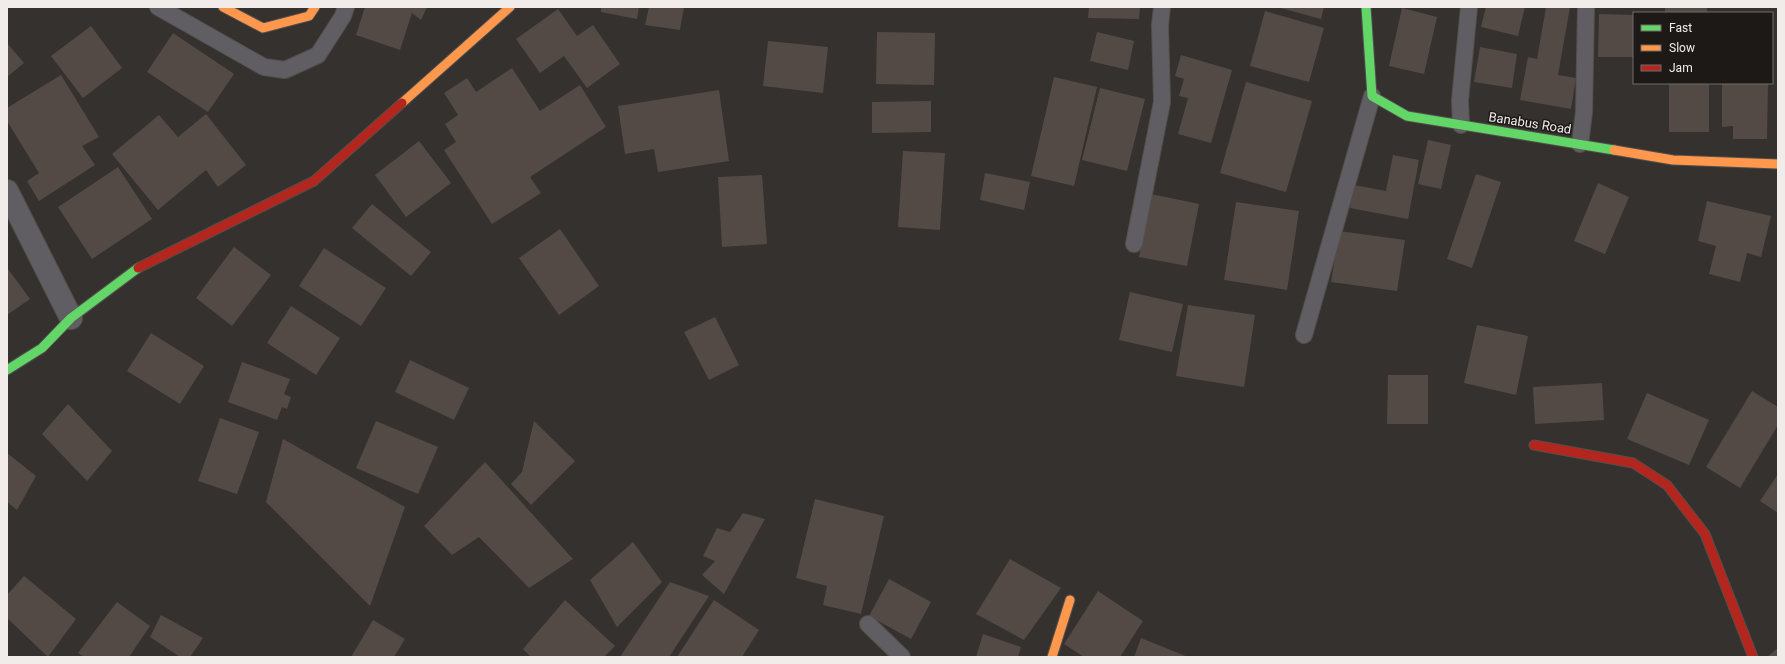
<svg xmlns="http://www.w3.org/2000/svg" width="1785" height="664" font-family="Roboto,sans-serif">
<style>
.building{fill:#534a46}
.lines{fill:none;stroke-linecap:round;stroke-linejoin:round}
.lane-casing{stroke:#524f4d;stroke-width:18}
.street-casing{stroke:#524f4d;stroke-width:24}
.fast-casing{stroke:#524f4d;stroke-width:11}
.slow-casing{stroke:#524f4d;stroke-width:11}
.jam-casing{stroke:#524f4d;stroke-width:11}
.lane{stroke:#605e62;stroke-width:16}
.street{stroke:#605e62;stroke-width:22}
.fast{stroke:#63d668;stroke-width:9}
.slow{stroke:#ff974d;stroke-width:9}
.jam{stroke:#b3261e;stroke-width:9}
.labels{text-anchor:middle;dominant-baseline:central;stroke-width:3;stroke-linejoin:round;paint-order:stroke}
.street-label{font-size:13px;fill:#f1ece9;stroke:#1c1917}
</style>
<rect width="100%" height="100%" fill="#35312e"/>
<path class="building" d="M365 7H427L421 20 412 13 400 50 356 35Z
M601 7H639L637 19 601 12Z
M649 7H684L680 30 645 25Z
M1089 7H1140L1139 19 1088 18Z
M1277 7H1324L1321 19Z
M1486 7H1525L1518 36 1481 27Z
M1546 7H1570L1558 75 1576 78 1571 109 1520 100 1528 57 1537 59Z
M1665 7H1707V13H1665Z
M1402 8 1437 17 1424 74 1389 66Z
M558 9 577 36 593 25 620 64 587 88 564 56 540 73 516 39Z
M1265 11 1324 28 1309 82 1250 66Z
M1599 14 1634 15V57H1598Z
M91 26 122 68 83 98 51 56Z
M877 32 935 33 934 85 876 84Z
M1097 32 1134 41 1128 70 1090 61Z
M173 33 234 74 208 112 147 72Z
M768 41 828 47 823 93 763 86Z
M7 43 24 63 7 77Z
M1480 47 1517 54 1512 88 1474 82Z
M1181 55 1232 70 1211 143 1178 134 1188 98 1179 96 1184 79 1175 76Z
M512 68 540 111 580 85 606 127 530 177 541 193 492 224 444 150 456 142 445 124 458 115 444 93 467 78 476 92Z
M61 75 99 137 82 146 95 165 39 201 27 181 39 173 7 121V108Z
M1054 77 1097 87 1074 186 1031 176Z
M1246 82 1312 101 1286 192 1220 173Z
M1669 83H1709V132H1669Z
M1722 83H1768L1767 139H1733V126L1722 127Z
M1100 88 1145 99 1127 171 1082 160Z
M719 90 729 161 658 172 654 149 625 154 618 106Z
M931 101V132L872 133V102Z
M206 114 246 165 218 187 206 170 158 210 112 154 159 115 178 137Z
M1428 140 1451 145 1441 189 1418 184Z
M419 141 451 183 406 217 375 175Z
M903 151 945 153 940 230 898 227Z
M1393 155 1419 160 1408 219 1350 208 1354 185 1386 191Z
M118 167 152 219 92 259 58 207Z
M985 173 1030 182 1024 210 980 200Z
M1476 174 1501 182 1472 268 1447 259Z
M762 175 767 244 722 247 718 177Z
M1598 183 1629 197 1605 254 1574 241Z
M1151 194 1199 204 1187 266 1139 257Z
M1707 201 1771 216 1761 257 1747 253 1740 282 1709 274 1716 246 1698 241Z
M1236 202 1299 211 1287 290 1224 280Z
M372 204 431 252 411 276 352 228Z
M560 229 599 286 559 315 519 258Z
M1339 231 1405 240 1397 291 1331 282Z
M234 247 271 275 232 326 196 298Z
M324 248 386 288 361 326 299 286Z
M7 269H8L30 299 7 315Z
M1130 292 1183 304 1172 352 1119 340Z
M1188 305 1255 315 1244 387 1176 376Z
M291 306 340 338 316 375 267 343Z
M715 317 739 365 709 380 684 332Z
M1477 325 1528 336 1516 395 1464 383Z
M151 333 204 366 180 404 127 371Z
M410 360 469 388 454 420 395 392Z
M242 362 290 379 284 394 291 397 287 409 282 407 277 420 228 402Z
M1388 375H1428V424H1387Z
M1602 383 1604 420 1535 424 1533 387Z
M1752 391 1778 407V425L1740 488 1706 467Z
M1647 393 1709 420 1689 465 1627 439Z
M68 404 112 451 87 481 42 434Z
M220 418 259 432 237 494 198 481Z
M376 421 438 447 418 494 356 468Z
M534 421 575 461 531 505 511 484 522 472Z
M283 439 405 507 370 606 266 502Z
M7 453 36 476 17 510 7 502Z
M485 462 573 559 529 588 479 537 452 555 424 526Z
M1778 474V513L1760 501Z
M815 499 884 516 861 614 823 605 827 586 796 578Z
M743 513 765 519 724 594 702 575 715 561 703 556 717 528 730 532Z
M633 542 662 582 617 627 590 580Z
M1010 559 1061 588 1024 640 976 614Z
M24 576 76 619 48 657 7 618V595Z
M889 579 931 602 911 639 869 616Z
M670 582 709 596 669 657H620Z
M1098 591 1143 621 1120 657H1084L1064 644Z
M565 600 615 646 604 657H531L523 649Z
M714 600 759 630 742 657H677Z
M117 602 150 626 129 657H84L78 653Z
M161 615 203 638 190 657H180L150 637Z
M373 620 405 639 394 657H351Z
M983 634 1021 647 1018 657H976Z
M1141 638 1188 657H1134Z
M1778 648V657H1767Z"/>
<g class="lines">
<defs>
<path id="lane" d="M158 7 264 67 285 70 318 55 343 16 346 7
M1461 125 1460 100 1469 7
M1580 144 1584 112 1586 7
M1134 244 1162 102 1160 25 1162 7
M1304 335 1372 96
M868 624 902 657"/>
<path id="street" d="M7 191 71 318"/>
<path id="fast" d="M1366 7 1372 96 1407 116 1614 150
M7 370 42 348 71 318 138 268"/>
<path id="slow" d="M223 7 263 28 309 16 315 7
M402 103 510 7
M1614 150 1673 160 1778 164
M1052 657 1070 600"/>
<path id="jam" d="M138 268 314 181 402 103
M1534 445 1633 463 1667 485 1705 534 1753 657"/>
</defs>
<use href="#lane" class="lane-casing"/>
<use href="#street" class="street-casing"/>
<use href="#fast" class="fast-casing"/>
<use href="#slow" class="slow-casing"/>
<use href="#jam" class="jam-casing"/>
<use href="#lane" class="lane"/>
<use href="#street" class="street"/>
<use href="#fast" class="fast"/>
<use href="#slow" class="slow"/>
<use href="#jam" class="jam"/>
</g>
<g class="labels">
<g class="street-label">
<text transform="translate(1530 123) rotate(9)">Banabus Road</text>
</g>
</g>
<rect width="1785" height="664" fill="none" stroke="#f1ece9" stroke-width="16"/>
<rect x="1633" y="12" width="140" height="72" fill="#1c1917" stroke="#716d6b"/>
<rect x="1641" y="25" width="20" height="6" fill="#63d668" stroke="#716d6b"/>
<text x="1669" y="32" font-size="12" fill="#f1ece9">Fast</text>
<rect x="1641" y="45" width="20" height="6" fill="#ff974d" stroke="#716d6b"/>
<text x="1669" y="52" font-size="12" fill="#f1ece9">Slow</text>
<rect x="1641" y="65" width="20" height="6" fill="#b3261e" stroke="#716d6b"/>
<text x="1669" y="72" font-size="12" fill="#f1ece9">Jam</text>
</svg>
